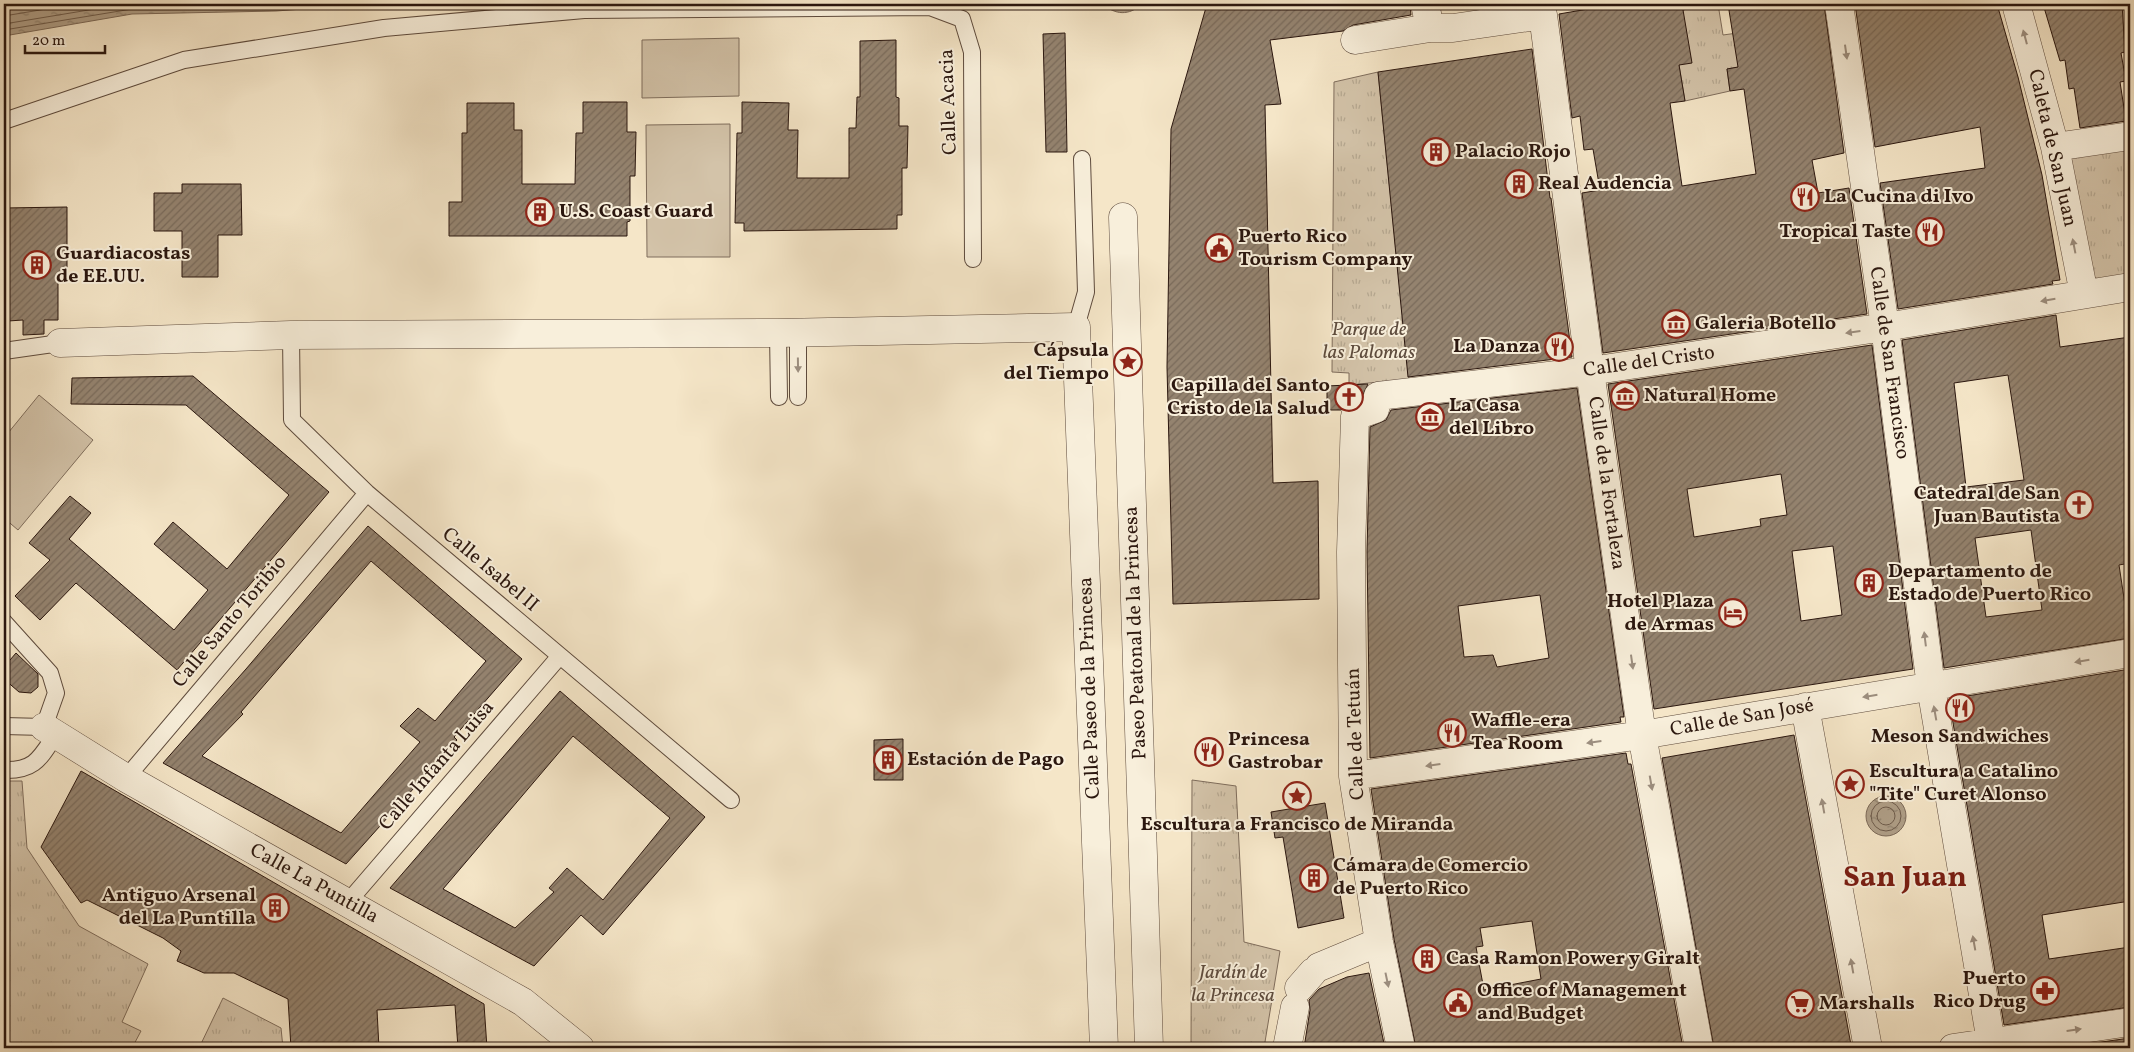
<svg xmlns="http://www.w3.org/2000/svg" width="2134" height="1052" font-family="Vollkorn,serif">
<style>
.grass{fill:url(#grass-tufts);stroke:#7f6d5c}
.garden{fill:#d3c3a9;stroke:#7f6d5c}
.water{fill:url(#water-ripples);stroke:#7b6958}
.lines{fill:none;stroke-linecap:round;stroke-linejoin:round}
.shore{stroke:#6e5c4c;stroke-width:1}
.building{fill:url(#building-hatch);stroke:#2b170f;fill-rule:evenodd}
.lane-casing{stroke:#5e4b3d;stroke-width:18}
.street-casing{stroke:#5e4b3d;stroke-width:29}
.lane{stroke:#f8efdb;stroke-width:16}
.street{stroke:#f8efdb;stroke-width:28}
.oneway{fill:#9c8e7f}
.labels{text-anchor:middle;dominant-baseline:central;stroke-width:4;stroke-linejoin:round;paint-order:stroke}
.street-label{font-size:20px;fill:#2b170f;stroke:#f8efdb}
.poi-label{font-size:20px;font-weight:bold;fill:#2b170f;stroke:#f8efdb;text-anchor:start}
.park-label{font-size:20px;font-style:italic;fill:#5d4b3d;stroke:#f8efdb}
.town-label{font-size:30px;font-weight:bold;fill:#7a1f14;stroke:#f8efdb}
</style>
<defs>
<pattern id="grass-tufts" width="24" height="20" patternUnits="userSpaceOnUse" patternTransform="scale(1.25)"><rect width="24" height="20" fill="#d3c3a9"/><path d="M3 7l-1-3M5 7V3M7 7l1-3M15 17l-1-3M17 17v-4M19 17l1-3" fill="none" stroke="#b5a790"/></pattern>
<pattern id="water-ripples" width="26" height="14" patternUnits="userSpaceOnUse" patternTransform="scale(1.25)"><rect width="26" height="14" fill="#b0a089"/><path d="M2 4q2-2 4 0t4 0M15 11q2-2 4 0t4 0" fill="none" stroke="#8f816e"/></pattern>
<pattern id="building-hatch" width="6" height="6" patternUnits="userSpaceOnUse" patternTransform="scale(1.25)"><rect width="6" height="6" fill="#94836f"/><path d="M-1 1l2-2M0 6l6-6M5 7l2-2" fill="none" stroke="#796a5a"/></pattern>
</defs>
<rect width="100%" height="100%" fill="#f5e6c8"/>
<filter id="stains"><feTurbulence type="fractalNoise" baseFrequency=".004" numOctaves="4"/><feColorMatrix values="0 0 0 0 .2 0 0 0 0 .09 0 0 0 0 .02 0 0 0 .5 -.17"/></filter>
<radialGradient id="worn" r=".72"><stop offset=".6" stop-color="#630" stop-opacity="0"/><stop offset="1" stop-color="#630" stop-opacity=".3"/></radialGradient>
<path class="grass" d="M1686 4H1718L1723 35 1832 20 1837 52 1727 69 1730 91 1685 101 1679 65 1681 11 1687 9Z
M1378 72 1409 379 1349 385V373L1332 372 1334 82Z
M2130 143V274L2099 279 2092 277 2066 153Z
M1192 780 1236 786 1244 942 1280 951 1264 1048H1191Z
M4 781H22L27 848 79 926 148 964 122 1022 141 1031 132 1048H4Z
M223 998 281 1028 283 1048 229 1046 199 1048Z"/>
<path class="garden" d="M739 38V96L642 98V40Z
M730 124V257H647L646 125Z
M39 395 93 440 18 530 4 518V438Z"/>
<path class="water" d="M4 4H370L276 11 132 14 4 36Z
M1103 4H1142C1129 16 1115 15 1103 4Z
M1866 816a20 20 0 1 1 40 0a20 20 0 1 1-40 0Z"/>
<g class="lines">
<path class="shore" d="M4 16 76 4
M4 24 125 4
M4 30 132 9 300 4
M1871 816a15 15 0 1 1 30 0a15 15 0 1 1-30 0Z
M1877 816a9 9 0 1 1 18 0a9 9 0 1 1-18 0Z"/>
</g>
<path class="building" d="M1207 4H1410L1411 15 1353 25 1343 31 1270 40 1281 104 1265 105 1273 483 1318 481 1319 599 1173 604 1167 367 1171 129Z
M1593 4H1682L1692 63 1679 65 1685 101 1670 103 1682 186 1756 174 1744 89 1730 91 1727 69 1738 67 1728 4H1824L1844 153 1812 160 1818 193 1849 188 1867 314 1603 353 1582 193 1600 190 1593 149 1584 150 1580 116 1572 118 1559 14 1594 8Z
M1855 4H1997L2018 77 2042 175 2060 280 2052 281 2053 284 1898 309 1880 183 1985 168 1980 127 1875 147Z
M2043 4H2122L2125 52 2121 53 2126 81 2120 82 2126 121 2080 128 2074 88 2069 89 2065 60 2060 61Z
M1065 33 1067 152H1046L1043 34Z
M896 40V97L899 98V126H908L907 168H902V215H897V229L744 231V223H735L737 133H742V102L789 103 788 130H798L797 178H849V128H856L857 97H860V41Z
M1532 49 1550 198H1551L1572 357 1408 377 1378 72Z
M583 102H627V132H636L635 176H630V221L627 222V236H449V202H462V133H467V103H514V130H522V184H575L576 133H583Z
M182 184H241L242 235H218V277H182V231H154V193H182Z
M67 207V273H58V320H44V334L23 335V320L8 321 7 257H4V208Z
M2056 315 2060 347 2130 337V563L2119 565 2130 638 1944 668 1902 340ZM2008 375 2024 480 1966 487 1954 383ZM2031 530 2042 610 1986 617 1975 538Z
M1872 345 1913 669 1654 709 1608 384ZM1781 474 1787 515 1760 519 1761 526 1694 537 1687 489ZM1833 546 1842 615 1801 621 1792 551Z
M193 376 329 492 177 670 76 583 40 620 15 596 50 560 29 543 70 496 91 513 69 539 174 630 208 590 154 544 173 522 227 569 289 495 186 405 71 404 72 378Z
M1368 384 1362 397 1349 402 1341 410H1327V386Z
M1577 388 1624 717H1620L1621 722 1370 758 1367 552 1370 427 1386 420 1391 410ZM1540 595 1549 658 1497 667 1493 655 1464 657 1458 606Z
M368 526 522 659 454 737 457 740 346 864 163 763 246 669ZM371 561 486 661 435 721 418 708 400 726 420 742 341 833 202 756 243 714 241 712Z
M16 653 38 674V687L31 693 19 692 4 679V667Z
M2130 669V901L2042 915 2049 959 2130 947V1007L2004 1025 1949 699Z
M560 691 705 817 603 935 581 915 534 966 390 888ZM573 736 670 818 603 900 567 868 549 888 554 892 515 928 443 889Z
M1794 735 1851 1045 1833 1048H1714L1662 758Z
M903 739V780H874V740Z
M1626 753 1628 764H1631L1683 1048H1416L1394 939 1371 789ZM1532 921 1541 979 1484 990 1476 947 1483 946 1480 928Z
M81 771 484 1004 487 1048H458L455 1005 377 1010 379 1048H291L288 999 234 973H204L177 961 181 951 163 938 87 900 81 903 41 847Z
M1325 803 1344 918 1298 928 1283 837 1275 838 1271 812Z
M1369 973 1385 1048H1304L1310 1010 1309 1000 1319 989 1347 977Z
M2130 1038V1048H2059Z"/>
<g class="lines">
<defs>
<path id="lane" d="M4 121 184 60 384 28 584 10 930 7 962 19 972 52 973 259
M1076 327 1086 292 1082 159
M798 332V397
M778 333 779 397
M291 335 292 420 367 493 731 800
M4 351 60 343
M4 622 50 673 56 693 44 727 4 726
M4 770C35 771 40 758 56 734
M126 778 367 493
M348 902 559 657"/>
<path id="street" d="M1425 4 1430 28H1453L1543 15 1590 371 1642 735 1699 1048
M1839 4 1885 327 1931 687 1992 1048
M2016 4 2055 147 2084 294
M1355 40 1430 28
M2055 147 2130 136
M1123 217 1149 1048
M60 343 291 335 778 333 1076 327 1104 1048
M1805 707 1868 1048
M44 727 126 778 523 1002 580 1048
M1353 776 1642 735 2130 653
M1319 967 1379 942
M1299 988 1313 972
M1287 1048 1295 1007
M1401 1048 1379 942 1353 776 1351 552 1355 416 1375 409 1378 396 1590 371 1885 327 2130 287
M1953 1048 2130 1022"/>
</defs>
<use href="#lane" class="lane-casing"/>
<use href="#street" class="street-casing"/>
<use href="#lane" class="lane"/>
<use href="#street" class="street"/>
</g>
<defs><path id="oneway-solid" d="M-6-.8H1V-3.2L6.5 0L1 3.2V.8H-6Z" transform="scale(1.25)"/></defs>
<g class="oneway">
<use href="#oneway-solid" transform="translate(2025 37) rotate(-105)"/>
<use href="#oneway-solid" transform="translate(1846 52) rotate(82)"/>
<use href="#oneway-solid" transform="translate(2074 246) rotate(-101)"/>
<use href="#oneway-solid" transform="translate(2048 300) rotate(170)"/>
<use href="#oneway-solid" transform="translate(1853 332) rotate(172)"/>
<use href="#oneway-solid" transform="translate(798 365) rotate(89)"/>
<use href="#oneway-solid" transform="translate(1925 639) rotate(-97)"/>
<use href="#oneway-solid" transform="translate(2082 661) rotate(170)"/>
<use href="#oneway-solid" transform="translate(1632 662) rotate(82)"/>
<use href="#oneway-solid" transform="translate(1870 696) rotate(171)"/>
<use href="#oneway-solid" transform="translate(1935 713) rotate(-100)"/>
<use href="#oneway-solid" transform="translate(1594 742) rotate(172)"/>
<use href="#oneway-solid" transform="translate(1433 765) rotate(172)"/>
<use href="#oneway-solid" transform="translate(1651 783) rotate(80)"/>
<use href="#oneway-solid" transform="translate(1823 806) rotate(-100)"/>
<use href="#oneway-solid" transform="translate(1974 943) rotate(-100)"/>
<use href="#oneway-solid" transform="translate(1852 966) rotate(-100)"/>
<use href="#oneway-solid" transform="translate(1387 980) rotate(78)"/>
<use href="#oneway-solid" transform="translate(2074 1030) rotate(-8)"/>
</g>
<defs>
<symbol id="building-ring" viewBox="-11 -11 22 22"><circle r="9.5" fill="#f8efdb" stroke="#8f2418" stroke-width="1.5"/><path d="M-4-6H4V6H1V3H-1V6H-4ZM-2.5-4.3h1.7v1.8h-1.7ZM.8-4.3h1.7v1.8H.8ZM-2.5-1h1.7V.8h-1.7ZM.8-1h1.7V.8H.8Z" fill="#8f2418"/></symbol>
<symbol id="restaurant-ring" viewBox="-11 -11 22 22"><circle r="9.5" fill="#f8efdb" stroke="#8f2418" stroke-width="1.5"/><path d="M-5-6h1v4h1v-4h1v4h1v-4h1v5L-1.5 .5V6h-2V.5L-5-1ZM5-6V6H3V1.5H1.5Q1.5-4 5-6Z" fill="#8f2418"/></symbol>
<symbol id="civic-ring" viewBox="-11 -11 22 22"><circle r="9.5" fill="#f8efdb" stroke="#8f2418" stroke-width="1.5"/><path d="M-.6-6.5H3V-4.5H.6V-3L4-1V1h2V6H-6V1h2V-1L-.6-3ZM-1.2 2.5V6h2.4V2.5Z" fill="#8f2418"/></symbol>
<symbol id="museum-ring" viewBox="-11 -11 22 22"><circle r="9.5" fill="#f8efdb" stroke="#8f2418" stroke-width="1.5"/><path d="M0-6L6-3V-2H-6V-3ZM-5-1h2V3h-2ZM-1-1h2V3h-2ZM3-1h2V3H3ZM-6 4H6V6H-6Z" fill="#8f2418"/></symbol>
<symbol id="sight-ring" viewBox="-11 -11 22 22"><circle r="9.5" fill="#f8efdb" stroke="#8f2418" stroke-width="1.5"/><path d="M0-6L1.8-2.2L6-1.7L2.9 1.2L3.7 5.4L0 3.3L-3.7 5.4L-2.9 1.2L-6-1.7L-1.8-2.2Z" fill="#8f2418"/></symbol>
<symbol id="church-ring" viewBox="-11 -11 22 22"><circle r="9.5" fill="#f8efdb" stroke="#8f2418" stroke-width="1.5"/><path d="M-1.2-6h2.4v3.5h3.3v2.4h-3.3V6h-2.4V-.1h-3.3v-2.4h3.3Z" fill="#8f2418"/></symbol>
<symbol id="hotel-ring" viewBox="-11 -11 22 22"><circle r="9.5" fill="#f8efdb" stroke="#8f2418" stroke-width="1.5"/><path d="M-6-4.5h1.5V1H6V5H4.5V3h-9V5H-6ZM-4 0a1.8 1.8 0 1 1 3.6 0ZM.5 0V-2.5h3Q6-2.5 6 0Z" fill="#8f2418"/></symbol>
<symbol id="pharmacy-ring" viewBox="-11 -11 22 22"><circle r="9.5" fill="#f8efdb" stroke="#8f2418" stroke-width="1.5"/><path d="M-2-6h4v4h4v4h-4v4h-4v-4h-4v-4h4Z" fill="#8f2418"/></symbol>
<symbol id="supermarket-ring" viewBox="-11 -11 22 22"><circle r="9.5" fill="#f8efdb" stroke="#8f2418" stroke-width="1.5"/><path d="M-6-5.5h2.5l.6 2H6L4.5 2H-2.5L-4.4-4H-6ZM-1.5 3.2a1.3 1.3 0 1 0 .1 0ZM3 3.2a1.3 1.3 0 1 0 .1 0Z" fill="#8f2418"/></symbol>
</defs>
<g fill-rule="evenodd">
<use href="#building-ring" x="1420" y="136" width="32" height="32"/>
<use href="#building-ring" x="1503" y="168" width="32" height="32"/>
<use href="#restaurant-ring" x="1789" y="181" width="32" height="32"/>
<use href="#building-ring" x="524" y="196" width="32" height="32"/>
<use href="#restaurant-ring" x="1914" y="216" width="32" height="32"/>
<use href="#civic-ring" x="1203" y="232" width="32" height="32"/>
<use href="#building-ring" x="21" y="249" width="32" height="32"/>
<use href="#museum-ring" x="1660" y="308" width="32" height="32"/>
<use href="#restaurant-ring" x="1543" y="331" width="32" height="32"/>
<use href="#sight-ring" x="1112" y="346" width="32" height="32"/>
<use href="#museum-ring" x="1609" y="380" width="32" height="32"/>
<use href="#church-ring" x="1333" y="381" width="32" height="32"/>
<use href="#museum-ring" x="1414" y="401" width="32" height="32"/>
<use href="#church-ring" x="2063" y="489" width="32" height="32"/>
<use href="#building-ring" x="1853" y="567" width="32" height="32"/>
<use href="#hotel-ring" x="1717" y="597" width="32" height="32"/>
<use href="#restaurant-ring" x="1944" y="692" width="32" height="32"/>
<use href="#restaurant-ring" x="1436" y="717" width="32" height="32"/>
<use href="#restaurant-ring" x="1193" y="736" width="32" height="32"/>
<use href="#building-ring" x="872" y="744" width="32" height="32"/>
<use href="#sight-ring" x="1834" y="768" width="32" height="32"/>
<use href="#sight-ring" x="1281" y="780" width="32" height="32"/>
<use href="#building-ring" x="1298" y="862" width="32" height="32"/>
<use href="#building-ring" x="259" y="892" width="32" height="32"/>
<use href="#building-ring" x="1411" y="943" width="32" height="32"/>
<use href="#pharmacy-ring" x="2029" y="975" width="32" height="32"/>
<use href="#civic-ring" x="1442" y="987" width="32" height="32"/>
<use href="#supermarket-ring" x="1784" y="988" width="32" height="32"/>
</g>
<g class="labels">
<g class="street-label">
<text transform="translate(949 102) rotate(-92)">Calle Acacia</text>
<text transform="translate(2052 148) rotate(77)">Caleta de San Juan</text>
<text transform="translate(1649 362) rotate(-8)">Calle del Cristo</text>
<text transform="translate(1889 363) rotate(82)">Calle de San Francisco</text>
<text transform="translate(1606 483) rotate(82)">Calle de la Fortaleza</text>
<text transform="translate(490 570) rotate(40)">Calle Isabel II</text>
<text transform="translate(230 622) rotate(-50)">Calle Santo Toribio</text>
<text transform="translate(1136 633) rotate(-92)">Paseo Peatonal de la Princesa</text>
<text transform="translate(1090 688) rotate(-92)">Calle Paseo de la Princesa</text>
<text transform="translate(1742 718) rotate(-10)">Calle de San José</text>
<text transform="translate(1356 734) rotate(-92)">Calle de Tetuán</text>
<text transform="translate(437 766) rotate(-49)">Calle Infanta Luisa</text>
<text transform="translate(314 884) rotate(29)">Calle La Puntilla</text>
</g>
<g class="poi-label">
<text x="1455" y="152">Palacio Rojo</text>
<text x="1538" y="184">Real Audencia</text>
<text x="1824" y="197">La Cucina di Ivo</text>
<text x="559" y="212">U.S. Coast Guard</text>
<text x="1911" y="232" text-anchor="end">Tropical Taste</text>
<text x="1238" y="237">Puerto Rico<tspan x="1238" dy="23">Tourism Company</tspan></text>
<text x="56" y="254">Guardiacostas<tspan x="56" dy="23">de EE.UU.</tspan></text>
<text x="1695" y="324">Galeria Botello</text>
<text x="1540" y="347" text-anchor="end">La Danza</text>
<text x="1109" y="351" text-anchor="end">Cápsula<tspan x="1109" dy="23">del Tiempo</tspan></text>
<text x="1330" y="386" text-anchor="end">Capilla del Santo<tspan x="1330" dy="23">Cristo de la Salud</tspan></text>
<text x="1644" y="396">Natural Home</text>
<text x="1449" y="406">La Casa<tspan x="1449" dy="23">del Libro</tspan></text>
<text x="2060" y="494" text-anchor="end">Catedral de San<tspan x="2060" dy="23">Juan Bautista</tspan></text>
<text x="1888" y="572">Departamento de<tspan x="1888" dy="23">Estado de Puerto Rico</tspan></text>
<text x="1714" y="602" text-anchor="end">Hotel Plaza<tspan x="1714" dy="23">de Armas</tspan></text>
<text x="1471" y="721">Waffle-era<tspan x="1471" dy="23">Tea Room</tspan></text>
<text x="1960" y="737" text-anchor="middle">Meson Sandwiches</text>
<text x="1228" y="740">Princesa<tspan x="1228" dy="23">Gastrobar</tspan></text>
<text x="907" y="760">Estación de Pago</text>
<text x="1869" y="772">Escultura a Catalino<tspan x="1869" dy="23">"Tite" Curet Alonso</tspan></text>
<text x="1297" y="825" text-anchor="middle">Escultura a Francisco de Miranda</text>
<text x="1333" y="866">Cámara de Comercio<tspan x="1333" dy="23">de Puerto Rico</tspan></text>
<text x="256" y="896" text-anchor="end">Antiguo Arsenal<tspan x="256" dy="23">del La Puntilla</tspan></text>
<text x="1446" y="959">Casa Ramon Power y Giralt</text>
<text x="2026" y="979" text-anchor="end">Puerto<tspan x="2026" dy="23">Rico Drug</tspan></text>
<text x="1477" y="991">Office of Management<tspan x="1477" dy="23">and Budget</tspan></text>
<text x="1819" y="1004">Marshalls</text>
</g>
<g class="park-label">
<text x="1369" y="330">Parque de<tspan x="1369" dy="23">las Palomas</tspan></text>
<text x="1233" y="973">Jardín de<tspan x="1233" dy="23">la Princesa</tspan></text>
</g>
<g class="town-label">
<text x="1905" y="878">San Juan</text>
</g>
</g>
<rect width="2134" height="1052" fill="none" stroke="#f5e6c8" stroke-width="20"/>
<rect x="5" y="5" width="2124" height="1042" fill="none" stroke="#2b170f" stroke-width="2.5"/>
<rect x="10" y="10" width="2114" height="1032" fill="none" stroke="#2b170f"/>
<path d="M25 45v8h80v-8" fill="none" stroke="#2b170f" stroke-width="2.5"/>
<text x="32" y="45" font-size="15" fill="#2b170f" stroke="#f8efdb" stroke-width="4" paint-order="stroke">20 m</text>
<rect width="100%" height="100%" filter="url(#stains)"/>
<rect width="100%" height="100%" fill="url(#worn)"/>
</svg>
